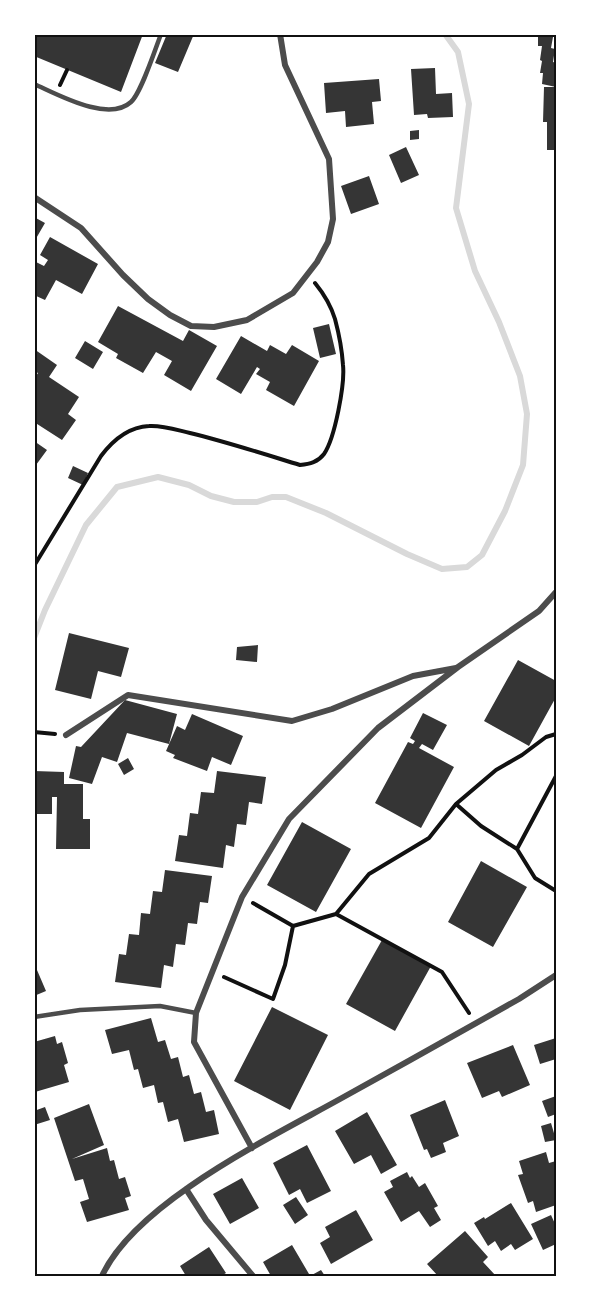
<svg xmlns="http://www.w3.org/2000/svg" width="591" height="1311" font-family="Lato,sans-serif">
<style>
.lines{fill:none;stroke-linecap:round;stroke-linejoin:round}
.stream{stroke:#d9d9d9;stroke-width:6}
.building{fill:#353535}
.path{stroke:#111;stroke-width:4}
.service{stroke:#4c4c4c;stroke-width:4.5}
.minor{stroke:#4c4c4c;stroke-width:6}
.neatline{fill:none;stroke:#111;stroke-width:2}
</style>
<rect width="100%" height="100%" fill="#fff"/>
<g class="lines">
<path class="stream" d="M34 638 45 610 86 525 117 487 158 477 189 485 211 496 234 502H257L272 497H286L326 513 407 554 442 569 467 567 482 555 505 511 523 465 527 414 520 376 499 322 475 271 456 208 469 104 458 52 445 34"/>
</g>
<path class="building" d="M34 34H143L121 92 34 56Z
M167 34H194L178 72 155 63Z
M538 35 553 37 551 48 555 49 553 62 556 63V87L542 84 543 73H540L542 61 540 60 542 46H538Z
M435 68 436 94 452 93 453 117 428 118 427 114 414 115 411 69Z
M379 79 381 101 372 102 374 124 346 127 345 111 326 113 324 83Z
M544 87H556V150H547V122H543Z
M419 130V139L410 140V131Z
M406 147 419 175 401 183 389 155Z
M369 176 379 204 351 214 341 186Z
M34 217 45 223 34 242Z
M50 237 98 264 82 294 56 280 45 300 34 295V261L44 266 48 260 40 255Z
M118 306 183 341 189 330 217 346 191 391 164 375 172 361 156 352 143 373 116 358 118 354 98 342Z
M329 324 336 354 320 358 313 328Z
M241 336 267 351 270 345 286 354 292 345 319 361 294 406 266 390 270 382 256 374 260 369 257 367 241 394 216 379Z
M85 341 103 352 93 369 75 358Z
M34 349 57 365 49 377 79 397 68 414 76 420 62 440 34 422V379L38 373 34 371Z
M34 441 47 450 36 465 34 464Z
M73 466 88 473 83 485 68 478Z
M69 633 129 648 121 677 98 671 91 699 55 690Z
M258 645 257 662 236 660 237 647Z
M518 660 556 681V697L529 746 484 721Z
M125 700 177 714 169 744 127 733 117 762 102 757 92 784 69 778 76 746 81 747Z
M423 713 447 725 433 750 422 744 419 748 454 767 421 828 375 803 408 742 413 744 415 741 410 738Z
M192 714 243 736 231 765 212 757 207 771 173 758 175 755 166 751 177 726 185 730Z
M128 758 134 769 124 775 118 764Z
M34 771 64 772V784H83V819H90V849H56L57 797H52V814H34Z
M217 771 266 777 262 804 249 802 246 825 237 824 234 847 226 845 223 868 175 861 179 835 187 836 190 813 198 814 201 792 214 793Z
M302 822 351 849 316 912 267 885Z
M481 861 527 887 493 947 448 922Z
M165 870 212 876 208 903 200 902 197 924 188 923 185 945 176 944 173 967 164 965 161 988 115 982 119 954 126 955 129 934 139 935 141 913 150 914 153 891 162 892Z
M382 940 431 966 395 1031 346 1004Z
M34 963 46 991 34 996Z
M272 1007 328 1035 290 1110 234 1081Z
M151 1018 158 1042 165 1040 171 1059 178 1057 183 1077 189 1075 194 1094 201 1092 206 1112 214 1110 219 1134 184 1142 178 1119 168 1122 163 1102 158 1103 154 1085 143 1088 138 1069 134 1070 129 1050 112 1054 105 1030Z
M55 1036 57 1044 62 1042 68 1063 64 1065 69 1082 35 1092 34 1042Z
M556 1038V1059L540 1064 534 1045Z
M513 1045 530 1085 502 1097 499 1091 482 1098 467 1063Z
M556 1096V1114L548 1117 542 1101Z
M445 1100 459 1136 443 1143 446 1152 431 1158 427 1149 424 1150 410 1115Z
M89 1104 104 1145 72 1159 107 1148 110 1161 114 1160 119 1179 125 1177 131 1196 125 1198 129 1210 87 1222 80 1202 89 1199 83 1179 75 1181 54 1118Z
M45 1107 50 1120 34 1125V1111Z
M367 1112 397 1165 381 1174 371 1155 354 1164 335 1131Z
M551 1123 556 1140 545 1142 541 1126Z
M307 1145 331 1191 307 1203 300 1189 289 1195 273 1163Z
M546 1152 549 1163 556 1161V1205L536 1212 533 1201 528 1203 518 1175 523 1174 519 1161Z
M407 1172 410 1178 412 1176 419 1187 425 1183 438 1206 434 1208 441 1220 430 1227 419 1211 401 1222 384 1192 393 1187 390 1181Z
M242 1178 259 1208 230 1224 213 1194Z
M296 1197 308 1215 295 1224 283 1205Z
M511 1203 533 1239 515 1250 511 1244 501 1251 495 1241 488 1246 474 1223 484 1217 485 1219Z
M356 1210 373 1240 331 1264 320 1243 330 1237 325 1227Z
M551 1215 556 1226V1244L543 1250 531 1224Z
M465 1231 488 1257 483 1262 496 1276H438L427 1264Z
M292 1245 309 1274 304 1276H271L263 1262Z
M209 1247 226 1273 221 1276H186L180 1266Z
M321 1270 325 1276H310Z"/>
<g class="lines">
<path class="path" d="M60 85 67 70
M34 566 101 456C113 440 128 427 149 426 162 425 177 430 190 433 227 442 264 454 300 465 310 464 318 462 324 454 335 438 345 384 343 365 342 350 339 334 335 319 331 306 324 294 315 283
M34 732 55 734
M556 776 517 849 535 878 556 891
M456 804 481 826 517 849
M336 914 442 972 469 1013
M293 926 336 914 369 874 429 838 456 804 496 770 522 755 546 737 556 734
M224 977 273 999 285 965 293 926 253 903"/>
<path class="service" d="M34 84C57 94 108 123 131 102 141 93 155 50 161 34
M34 1017 80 1010 160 1006 196 1013"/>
<path class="minor" d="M34 197 81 228 123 275 148 299 170 315 191 326 214 327 247 320 293 293 317 262 328 242 333 219 329 159 285 65 280 34
M66 735 128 695 292 721 332 709 413 676 456 668
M252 1148 194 1042 196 1013 242 897 289 819 378 728 458 667 539 611 556 592
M186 1189 206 1220 253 1276
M102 1276C135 1203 270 1138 340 1099 400 1066 459 1033 519 999L556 975"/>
</g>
<rect width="591" height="1311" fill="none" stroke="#ffffff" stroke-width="72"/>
<rect x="36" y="36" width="519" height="1239" class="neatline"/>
</svg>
